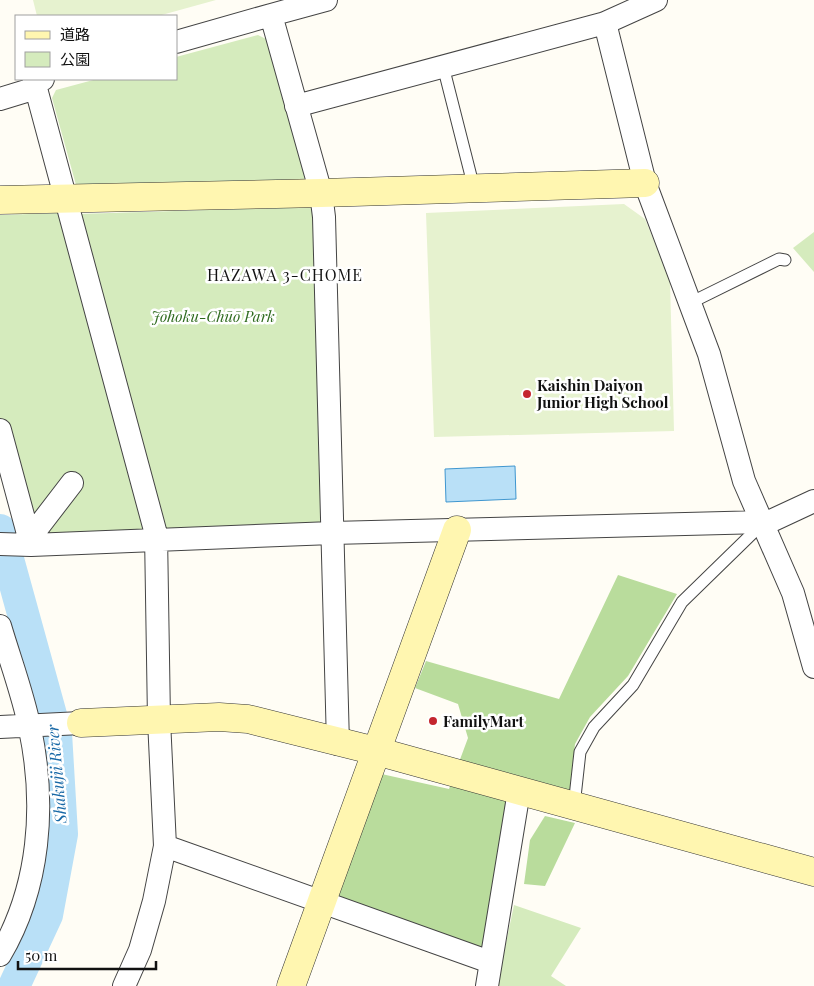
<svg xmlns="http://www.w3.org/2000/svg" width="814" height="986" font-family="'Playfair Display','Noto Sans JP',serif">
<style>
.green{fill:#d5ebbd}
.forest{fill:#b9dc9c}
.pitch{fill:#e6f2cf}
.water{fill:#b9e0f7;stroke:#3f96cf}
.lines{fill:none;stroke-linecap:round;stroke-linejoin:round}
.river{stroke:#b9e0f7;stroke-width:32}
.lane-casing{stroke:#444;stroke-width:13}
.street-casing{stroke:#444;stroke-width:24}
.secondary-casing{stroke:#333;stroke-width:29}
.lane{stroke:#fff;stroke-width:11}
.street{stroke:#fff;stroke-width:22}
.secondary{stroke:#fff6b0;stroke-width:28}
.poi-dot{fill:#c4262e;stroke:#fff;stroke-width:2}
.labels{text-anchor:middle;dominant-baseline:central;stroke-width:5;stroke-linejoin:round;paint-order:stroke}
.park-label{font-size:15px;font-style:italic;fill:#2f6b1f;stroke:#fff}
.poi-label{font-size:15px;font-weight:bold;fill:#111;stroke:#fff;text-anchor:start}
.neighbourhood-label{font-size:16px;letter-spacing:1px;fill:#111;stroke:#fff}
.water-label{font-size:16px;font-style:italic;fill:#1768a6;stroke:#fff}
</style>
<rect width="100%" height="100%" fill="#fffdf5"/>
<path class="green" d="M258 35 266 39 306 176 301 183 76 185 52 98 56 90 97 79H176V57Z
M309 207 315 211 323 519 317 527 163 532 78 214Z
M59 213 147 532 30 535 0 423V215Z
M814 232V272L793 248Z
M514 905 581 928 551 976 566 986H497Z"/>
<path class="forest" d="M618 575 677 594 628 676 590 717 575 744 569 797 514 782 488 954 337 900 377 773 449 789 468 738 458 704 415 688 426 661 559 699Z
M545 816 575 823 545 886 524 884 530 840Z"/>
<path class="pitch" d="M33 0H216L158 16H37Z
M624 204 645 219 670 280 674 431 434 437 426 213Z"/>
<path class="water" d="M515 466 516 499 446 502 445 469Z"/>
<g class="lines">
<path class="river" d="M0 530 56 733 62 834 47 915 14 986"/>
<defs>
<path id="lane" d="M443 66 474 188
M690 303 779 259 785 260
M574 806 580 752 594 727 633 685 682 602 762 524"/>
<path id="street" d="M271 15 326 0
M605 23 645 183 709 354 744 481 793 593 814 667
M176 42 271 15 321 193 324 217 338 744
M43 79 34 81 156 534 159 720 165 846 154 901 140 950 124 986
M0 99 36 88
M296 106 605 23 656 0
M0 430 31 545
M29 539 72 483
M0 544 31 545 332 533 764 522 773 520 814 501
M0 626C10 660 23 694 30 729 46 805 40 887 0 955
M0 727 81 723
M165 846 490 962
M487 986 519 791"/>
<path id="secondary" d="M0 200 321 193 645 183
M81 723 219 717 248 719 376 751 814 872
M291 986 457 530"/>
</defs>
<use href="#lane" class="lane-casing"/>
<use href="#street" class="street-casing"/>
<use href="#secondary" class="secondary-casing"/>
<use href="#lane" class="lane"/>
<use href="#street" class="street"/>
<use href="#secondary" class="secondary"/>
</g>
<g class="poi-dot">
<circle cx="527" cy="394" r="5"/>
<circle cx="433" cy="721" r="5"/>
</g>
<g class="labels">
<g class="park-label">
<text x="213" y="316">Jōhoku-Chūō Park</text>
</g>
<g class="poi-label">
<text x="537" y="385">Kaishin Daiyon<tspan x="537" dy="17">Junior High School</tspan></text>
<text x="443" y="721">FamilyMart</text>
</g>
<g class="neighbourhood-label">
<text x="285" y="274">HAZAWA 3-CHOME</text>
</g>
<g class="water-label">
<text transform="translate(56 774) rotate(-95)">Shakujii River</text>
</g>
</g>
<rect x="15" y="15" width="162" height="65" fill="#ffffff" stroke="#a0a0a0"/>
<rect x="25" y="31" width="25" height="8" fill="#fff6b0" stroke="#a0a0a0"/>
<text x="60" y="40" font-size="15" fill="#111111">道路</text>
<rect x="25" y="52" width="25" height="15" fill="#d5ebbd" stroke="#a0a0a0"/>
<text x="60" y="65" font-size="15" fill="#111111">公園</text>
<path d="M18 961v8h138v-8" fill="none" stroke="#111111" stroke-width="2.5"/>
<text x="25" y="961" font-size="15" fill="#111111" stroke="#ffffff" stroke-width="4" paint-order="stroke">50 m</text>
</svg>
